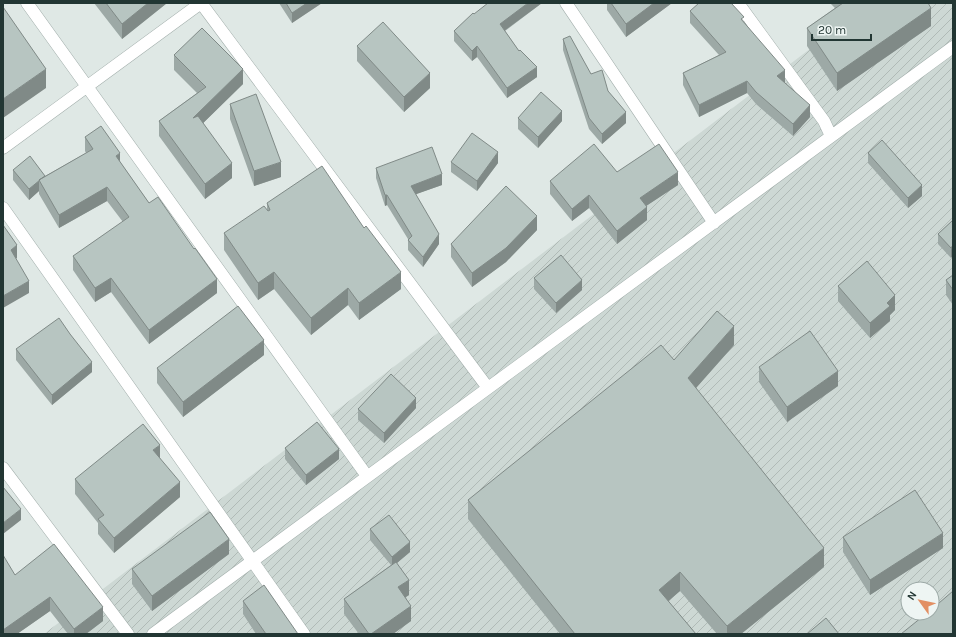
<svg xmlns="http://www.w3.org/2000/svg" width="956" height="637" font-family="Karla,sans-serif">
<style>
.industrial{fill:url(#industrial-furrows);fill-rule:evenodd}
.lines{fill:none;stroke-linecap:round;stroke-linejoin:round}
.minor-casing{stroke:#a3afac;stroke-width:13}
.minor{stroke:#fff;stroke-width:12}
.wall{fill:#9da9a6}
.shaded-wall{fill:#808a87}
.building{fill:#b7c5c1;stroke:#808a87}
</style>
<defs>
<pattern id="industrial-furrows" width="10" height="10" patternUnits="userSpaceOnUse"><rect width="10" height="10" fill="#cdd8d4"/><path d="M-1 1l2-2M0 10L10 0M9 11l2-2" fill="none" stroke="#b0bab6"/></pattern>
</defs>
<rect width="100%" height="100%" fill="#dfe8e5"/>
<path class="industrial" d="M870 3H953V634H44ZM908 589H932V613H908Z"/>
<g class="lines">
<defs>
<path id="minor" d="M27 3 367 476
M566 3 714 223
M738 3 824 121 831 136
M3 148 201 3 488 388
M3 208 304 634
M3 468 128 634
M153 634 953 47"/>
</defs>
<use href="#minor" class="minor-casing"/>
<use href="#minor" class="minor"/>
</g>
<path class="wall" d="M94 3H167L122 39Z
M279 3H322L292 23Z
M542 3 505 31 537 77 507 98 477 57 472 61 454 41V31L474 14Z
M607 3H672L626 37 607 10Z
M830 3H928L931 26 837 91 807 46V28L835 8Z
M690 11 744 21 785 82 784 83 810 117 793 136 756 104 747 93 699 117 683 85V73L719 55 690 23Z
M563 39 591 74 608 91 626 123 602 144 589 129 563 50Z
M357 46 430 88 404 112 357 61Z
M174 55 243 84 203 123 232 178 205 199 159 136V121L197 93 174 70Z
M230 104 281 177 254 186 230 119Z
M518 118 562 121 538 148 518 129Z
M85 137 120 162 149 203 217 293 149 344 111 292 95 302 73 270V256L123 222 107 201 59 228 39 194V191L29 200 13 180V170L45 176 86 153 85 151Z
M868 153 922 196 908 208 868 163Z
M451 162 498 163 477 191 451 172Z
M376 168 442 185 416 194 439 244 423 267 408 250V239L387 205 385 206 376 178Z
M617 172 678 185 646 206 647 220 617 244 589 208 572 221 550 194V181Z
M953 177V191L952 188V178Z
M267 203 401 289 359 320 348 305 311 335 274 289 258 300 224 250V233L267 210Z
M953 220 951 258 938 244V234Z
M537 230 506 262 472 287 451 257V244Z
M953 275V305L946 295V280Z
M534 278 582 290 556 313 534 289Z
M838 286 895 310 890 315V321L870 338 838 301Z
M734 345 696 388 824 567 741 634H717L680 591 668 601 696 634H560L468 519V500L674 360Z
M16 349 92 372 52 405 16 360Z
M264 355 183 417 157 383V368Z
M759 367 838 386 787 422 759 382Z
M416 408 384 443 358 420V409Z
M285 448 339 459 306 485 285 459Z
M160 458 180 497 114 553 98 534V523L75 494V479Z
M370 529 410 552 397 563 409 595 406 597 411 621 393 634H359L344 614V599L391 565 370 540Z
M843 537 943 548 870 595 843 552Z
M229 554 152 611 132 584V569Z
M15 575 103 621 86 634H68L50 611 17 634H3Z
M243 601 298 634H256L243 614Z"/>
<path class="shaded-wall" d="M148 3H167L122 39V24Z
M307 3H322L292 23V13Z
M528 3H542L500 34V24Z
M654 3H672L626 37V24Z
M931 8V26L837 91V73Z
M477 46V57L472 61V51Z
M537 67V77L507 98V88Z
M46 69V88L3 118V99Z
M243 69V84L193 133V118Z
M785 70V82L777 89V76Z
M430 73V88L404 112V97Z
M747 81V93L699 117V105Z
M810 105V117L793 136V124Z
M562 111V121L538 148V137Z
M626 112V123L602 144V134Z
M498 152V163L477 191V181Z
M120 153V167L116 156Z
M281 162V177L254 186V171Z
M232 163V178L205 199V184Z
M678 172V185L640 210V198Z
M442 174V185L411 196V186Z
M39 181V191L29 200V189Z
M922 185V196L908 208V198Z
M107 187V201L59 228V215Z
M385 195H387V205L385 206Z
M589 195V208L572 221V209Z
M647 207V220L617 244V231Z
M537 216V230L506 262 472 287V273Z
M439 234V244L423 267V257Z
M17 245V258L11 262V250Z
M953 245V256L951 258V248Z
M274 272V289L258 300V283Z
M401 272V289L359 320V303Z
M111 278V292L95 302V288Z
M217 279V293L149 344V330Z
M582 280V290L556 313V303Z
M29 281V293L3 308V296Z
M348 288V305L311 335V318Z
M895 295V310L890 315V321L870 338V323L887 303Z
M734 326V345L688 397V378Z
M264 340V355L183 417V402Z
M92 362V372L52 405V395Z
M838 371V386L787 422V407Z
M416 398V408L384 443V433Z
M160 445V460L153 450Z
M339 449V459L306 485V475Z
M180 482V497L114 553V538Z
M21 509V520L3 534V523Z
M943 533V548L870 595V580Z
M229 539V554L152 611V596Z
M410 542V552L392 567V557Z
M824 548V567L741 634H727V626Z
M680 572V591L659 609V590Z
M409 580V595L398 602V587Z
M50 597V611L17 634H3V630Z
M411 606V621L393 634H371Z
M103 607V621L86 634H74V629Z"/>
<path class="building" d="M106 3H148L122 24Z
M286 3H307L292 13Z
M488 3H528L500 24 519 51 520 50 537 67 507 88 477 46 472 51 454 31 473 13 474 14Z
M611 3H654L626 24Z
M699 3H731L744 17 741 19 785 70 777 76 810 105 793 124 756 92 747 81 699 105 683 73 726 52 690 11Z
M843 3H928L931 8 837 73 807 28Z
M3 7 46 69 3 99Z
M383 22 430 73 404 97 357 46Z
M202 28 243 69 193 118 198 116 232 163 205 184 159 121 206 87 174 55Z
M570 36 591 74 602 70 608 91 626 112 602 134 589 118 563 39Z
M541 92 562 111 538 137 518 118Z
M256 94 281 162 254 171 230 104Z
M101 126 120 153 116 156 149 203 158 197 194 249 195 248 217 279 149 330 111 278 95 288 73 256 129 217 107 187 59 215 39 180 93 149 85 137Z
M472 133 498 152 477 181 451 162Z
M882 140 922 185 908 198 868 153Z
M594 144 617 172 659 144 678 172 640 198 647 207 617 231 589 195 572 209 550 181Z
M432 147 442 174 411 186 439 234 423 257 408 240 412 236 387 195H385L376 168Z
M30 156 45 176 39 180H40L29 189 13 170Z
M322 166 364 228 366 226 401 272 359 303 348 288 311 318 274 272 258 283 224 233 264 206 268 211 270 210 267 203Z
M506 186 537 216 506 248 472 273 451 244Z
M953 220V245L951 248 938 234Z
M3 225 17 245 11 250 29 281 3 296Z
M561 255 582 280 556 303 534 278Z
M867 261 895 295 887 303 890 306 870 323 838 286Z
M953 275V290L946 280Z
M238 306 264 340 183 402 157 368Z
M717 311 734 326 688 378 824 548 727 626 680 572 659 590 696 634H575L468 500 661 345 674 360Z
M59 318 70 334 92 362 52 395 16 349Z
M810 331 838 371 787 407 759 367Z
M391 374 416 398 384 433 358 409Z
M317 422 339 449 306 475 285 448Z
M143 424 160 445 153 450 180 482 114 538 98 519 104 515 75 479Z
M3 487 21 509 3 523Z
M915 490 943 533 870 580 843 537Z
M210 512 229 539 152 596 132 569Z
M389 515 410 542 392 557 370 529Z
M54 544 103 607 74 629 50 597 3 630V555L15 575Z
M396 562 409 580 398 587 411 606 371 634H369L344 599Z
M264 585 298 634H266L243 601Z
M953 591V634H901L927 613H932V609Z
M826 618 839 634H807Z"/>
<rect width="956" height="637" fill="none" stroke="#223633" stroke-width="8"/>
<g transform="translate(920 601) rotate(303)"><circle r="19" fill="#eef5f3" stroke="#9ca9a6"/>
<path d="M0-3L7 15L0 10L-7 15Z" fill="#e28f63"/>
<text y="-6" font-size="11" font-weight="bold" text-anchor="middle" fill="#223633">N</text>
</g>
<path d="M812 34v6h59v-6" fill="none" stroke="#223633" stroke-width="2"/>
<text x="818" y="34" font-size="12" fill="#223633" stroke="#eef5f3" stroke-width="3" paint-order="stroke">20 m</text>
</svg>
